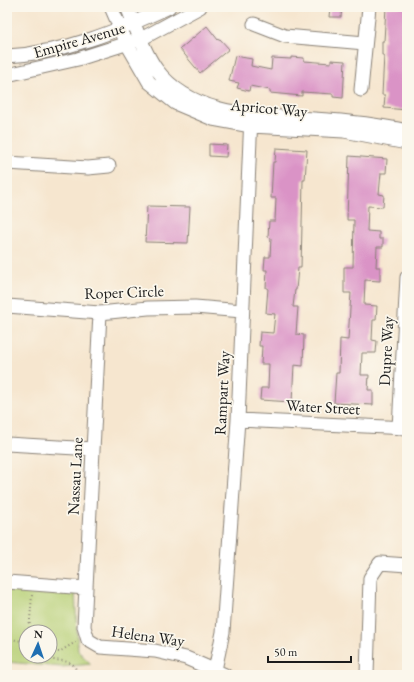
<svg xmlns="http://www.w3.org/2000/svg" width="414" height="682" font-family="'EB Garamond',serif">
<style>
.green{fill:#b6cf74;stroke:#697648;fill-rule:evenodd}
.building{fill:#da93c6}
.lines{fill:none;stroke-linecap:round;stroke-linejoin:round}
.minor-casing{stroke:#898176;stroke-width:15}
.path{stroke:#898176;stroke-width:2;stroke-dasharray:1 3;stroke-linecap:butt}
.minor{stroke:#fff;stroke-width:13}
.labels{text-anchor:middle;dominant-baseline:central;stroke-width:3.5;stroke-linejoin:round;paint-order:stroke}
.street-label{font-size:16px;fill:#1c1c1c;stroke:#fbf7ec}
</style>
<rect width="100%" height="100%" fill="#fbf7ec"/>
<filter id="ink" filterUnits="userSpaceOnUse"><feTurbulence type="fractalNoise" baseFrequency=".025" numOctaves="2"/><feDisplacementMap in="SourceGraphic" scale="8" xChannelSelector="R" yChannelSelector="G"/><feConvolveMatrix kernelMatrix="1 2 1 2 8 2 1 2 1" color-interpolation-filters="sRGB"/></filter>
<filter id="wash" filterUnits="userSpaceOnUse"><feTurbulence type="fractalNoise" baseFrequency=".012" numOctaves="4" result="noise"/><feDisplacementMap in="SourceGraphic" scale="16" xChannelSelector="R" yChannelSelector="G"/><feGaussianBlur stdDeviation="0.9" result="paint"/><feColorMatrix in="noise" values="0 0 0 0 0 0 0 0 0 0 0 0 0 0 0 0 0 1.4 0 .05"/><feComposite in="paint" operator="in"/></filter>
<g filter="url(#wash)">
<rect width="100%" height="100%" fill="#f6e6cf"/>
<path class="green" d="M7 585 75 591 78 651 91 664 61 667 7 662ZM26 632H50V656H26Z"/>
<g id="blocks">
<path class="building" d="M330 7H342L341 17H329Z
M386 7H407V110L384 108 385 95H382L384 55H382V41H384Z
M207 26 218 40 220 39 229 49 200 73 180 49Z
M235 56 252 59 251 66 271 70 272 58 291 59V57L304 58V61L331 63V60L345 61 343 98 333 97V94L302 92V96L270 93V90L250 86 249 91 237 88 239 83 229 81Z
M209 144 227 145 226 157 209 156Z
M276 148 307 150 305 180H303L301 268H298L296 290H295L293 307H298L296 334 304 335 303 366 294 365 292 402 260 400 261 388H268L269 364H261L262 346H259L260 332 273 333 275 314 266 313 268 288H266L267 270H264L265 257H270L271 238 268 237 269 221H275L276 198H271L273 162H275Z
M349 156 387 159 386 173H381L379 194 384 195 383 207 368 206 367 231 379 232V239H383V247H377L376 267H380V281L365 280 364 305 377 306 376 320H373L372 340 377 341 376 353H362L361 375H369L368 390H373V405L334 403 336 373H339L340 339 348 340 351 293H344V267H353L354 220H347Z
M147 206 190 207 188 243 145 242Z"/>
</g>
</g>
<g filter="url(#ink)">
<use href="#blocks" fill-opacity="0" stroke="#898176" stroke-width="1"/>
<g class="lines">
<defs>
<path id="minor" d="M111 7 127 44 149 82 175 103 213 119 251 126 344 131 407 143
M127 7C136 27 144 53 157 70 194 118 259 115 314 119 345 121 376 124 407 131
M254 24 285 36 365 43
M7 56C65 53 117 31 169 7
M7 75 78 59 141 39 200 7
M361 90 369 7
M7 163 88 168 109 166
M7 306 100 313 148 308 195 307 242 311
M100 313 84 627 88 640 100 647 155 651 186 658 225 675
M238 420 407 428
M399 428 407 277
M7 444 93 449
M7 582 86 588
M215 670 223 632 238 420 251 116
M367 675 370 578 380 563 407 565"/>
</defs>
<use href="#minor" class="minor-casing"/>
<path class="path" d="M29 632 32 595
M7 638 26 642
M50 651 59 652 76 642
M34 656C46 664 79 654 76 675"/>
<use href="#minor" class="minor"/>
</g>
</g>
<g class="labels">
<g class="street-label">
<text transform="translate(79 40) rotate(-16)">Empire Avenue</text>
<text transform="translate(269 108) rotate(5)">Apricot Way</text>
<text transform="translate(124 292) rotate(-2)">Roper Circle</text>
<text transform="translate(386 351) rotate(-87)">Dupre Way</text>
<text transform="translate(222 393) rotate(-87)">Rampart Way</text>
<text transform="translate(323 407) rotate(3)">Water Street</text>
<text transform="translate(75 476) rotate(-87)">Nassau Lane</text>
<text transform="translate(148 636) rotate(8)">Helena Way</text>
</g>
</g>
<rect width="414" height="682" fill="none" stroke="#fbf7ec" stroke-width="24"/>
<g transform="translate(38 644) rotate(3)"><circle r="19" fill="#fbf7ec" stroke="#a29f99"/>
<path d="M0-3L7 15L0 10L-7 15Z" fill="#1f6fb2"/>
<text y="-6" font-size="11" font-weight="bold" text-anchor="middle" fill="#1c1c1c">N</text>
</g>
<path d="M268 656v6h83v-6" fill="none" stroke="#1c1c1c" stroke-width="2"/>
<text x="274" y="656" font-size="12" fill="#1c1c1c" stroke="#fbf7ec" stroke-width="3" paint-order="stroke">50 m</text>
</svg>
